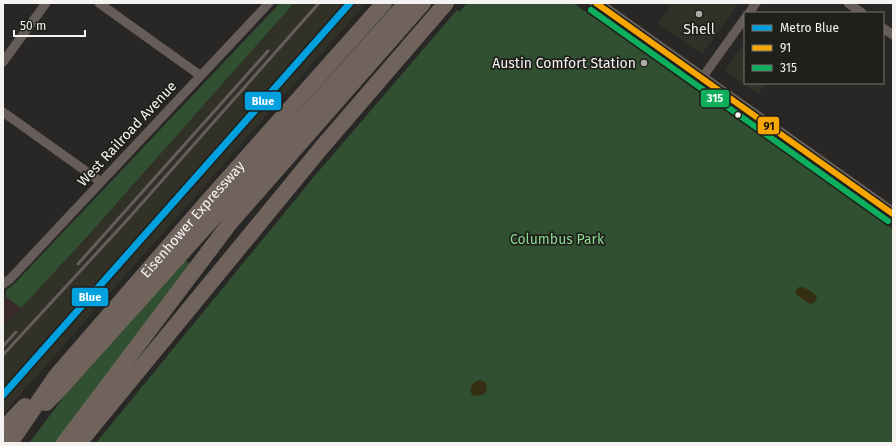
<svg xmlns="http://www.w3.org/2000/svg" width="896" height="446" font-family="'Fira Sans',sans-serif">
<style>
.built{fill:#323128}
.industrial{fill:#3a2a2c}
.green{fill:#314f31}
.sand{fill:#362e12}
.lines{fill:none;stroke-linecap:round;stroke-linejoin:round}
.street{stroke:#675d58;stroke-width:9}
.secondary{stroke:#695f5a;stroke-width:13}
.highway{stroke:#6f635c;stroke-width:16}
.rail{stroke:#645e5c;stroke-width:3}
.bus-1-casing{stroke:#1f1f1b;stroke-width:9}
.bus-2-casing{stroke:#1f1f1b;stroke-width:9}
.bus-1{stroke:#f7a600;stroke-width:6}
.bus-2{stroke:#0daf5c;stroke-width:6}
.metro-1-casing{stroke:#1f1f1b;stroke-width:10}
.metro-1{stroke:#00a1de;stroke-width:7}
.poi-dot{fill:#adacaa;stroke:#1f1f1b;stroke-width:1.5}
.bus-dot{fill:#f4f3f1;stroke:#1f1f1b;stroke-width:1.5}
.labels{text-anchor:middle;dominant-baseline:central;stroke-width:3.5;stroke-linejoin:round;paint-order:stroke}
.poi-label{font-size:14px;fill:#f4f3f1;stroke:#1f1f1b}
.street-label{font-size:14px;fill:#f4f3f1;stroke:#1f1f1b}
.park-label{font-size:14px;fill:#89da8c;stroke:#1f1f1b}
.line-badge{stroke:#1f1f1b;stroke-width:1.5}
.badge-label{font-size:11px;text-anchor:middle;font-weight:bold;fill:#fff}
.pale-badge-label{font-size:11px;text-anchor:middle;font-weight:bold;fill:#111}
</style>
<rect width="100%" height="100%" fill="#282725"/>
<path class="built" d="M294 3H366L3 414V327L86 238Z
M673 3H739L702 54 658 23Z
M745 43V83H766L758 94 725 70Z"/>
<path class="industrial" d="M3 295 21 308 3 327Z"/>
<path class="green" d="M280 3H294L86 238 21 308 6 297V290L14 284Z
M467 3H573L712 99 893 229V443H96L312 179 457 10 459 12Z
M185 260 190 264 55 443H29L63 398Z"/>
<path class="sand" d="M799 287C805 287 813 292 817 297L815 302 810 304 797 295 795 291Z
M479 380 485 382C488 386 488 392 482 395L473 396 471 393C470 387 473 382 479 380Z"/>
<g class="lines">
<path class="street" d="M99 3 201 76
M848 3 862 13
M749 13 756 3
M883 28 893 35
M3 62 46 3
M702 78 745 18
M3 112 101 182
M3 284 10 279 269 3"/>
<path class="secondary" d="M596 3 893 214"/>
<g class="highway">
<path d="M46 403 61 388 406 3"/>
<path d="M3 429 25 406"/>
<path id="s1" d="M10 443 56 376 207 202 384 3"/>
<path d="M64 443 230 223 423 3"/>
<path d="M79 443 322 147 446 3"/>
</g>
<path class="rail" d="M78 264 268 51
M3 346 16 332
M3 355 128 219 319 3"/>
<defs>
<path id="bus-1" d="M596 3 893 214"/>
<path id="bus-2" d="M591 10 888 221"/>
</defs>
<use href="#bus-1" class="bus-1-casing"/>
<use href="#bus-2" class="bus-2-casing"/>
<use href="#bus-1" class="bus-1"/>
<use href="#bus-2" class="bus-2"/>
<defs>
<path id="metro-1" d="M3 395 350 3"/>
</defs>
<use href="#metro-1" class="metro-1-casing"/>
<use href="#metro-1" class="metro-1"/>
</g>
<g class="poi-dot">
<circle cx="699" cy="14" r="4"/>
<circle cx="644" cy="63" r="4"/>
</g>
<circle class="bus-dot" cx="738" cy="115" r="3.5"/>
<g class="labels">
<g class="poi-label">
<text x="699" y="29">Shell</text>
<text x="636" y="63" text-anchor="end">Austin Comfort Station</text>
</g>
<g class="street-label">
<text transform="translate(127 134) rotate(-47)">West Railroad Avenue</text>
<text stroke="none"><textPath href="#s1" startOffset="289">Eisenhower Expressway</textPath></text>
</g>
<g class="park-label">
<text x="557" y="239">Columbus Park</text>
</g>
</g>
<g class="line-badge">
<rect x="700" y="89" width="30" height="19" rx="4" fill="#0daf5c"/>
<rect x="244" y="91" width="38" height="20" rx="4" fill="#00a1de"/>
<rect x="757" y="116" width="23" height="19" rx="4" fill="#f7a600"/>
<rect x="71" y="287" width="38" height="20" rx="4" fill="#00a1de"/>
</g>
<g class="badge-label">
<text x="715" y="102">315</text>
<text x="263" y="105">Blue</text>
<text x="90" y="301">Blue</text>
</g>
<g class="pale-badge-label">
<text x="769" y="130">91</text>
</g>
<rect width="896" height="446" fill="none" stroke="#f4f3f1" stroke-width="8"/>
<rect x="744" y="12" width="140" height="72" fill="#1f1f1b" stroke="#747471"/>
<rect x="752" y="25" width="20" height="6" fill="#00a1de" stroke="#747471"/>
<text x="780" y="32" font-size="12" fill="#f4f3f1">Metro Blue</text>
<rect x="752" y="45" width="20" height="6" fill="#f7a600" stroke="#747471"/>
<text x="780" y="52" font-size="12" fill="#f4f3f1">91</text>
<rect x="752" y="65" width="20" height="6" fill="#0daf5c" stroke="#747471"/>
<text x="780" y="72" font-size="12" fill="#f4f3f1">315</text>
<path d="M14 30v6h71v-6" fill="none" stroke="#f4f3f1" stroke-width="2"/>
<text x="20" y="30" font-size="12" fill="#f4f3f1" stroke="#1f1f1b" stroke-width="3" paint-order="stroke">50 m</text>
</svg>
